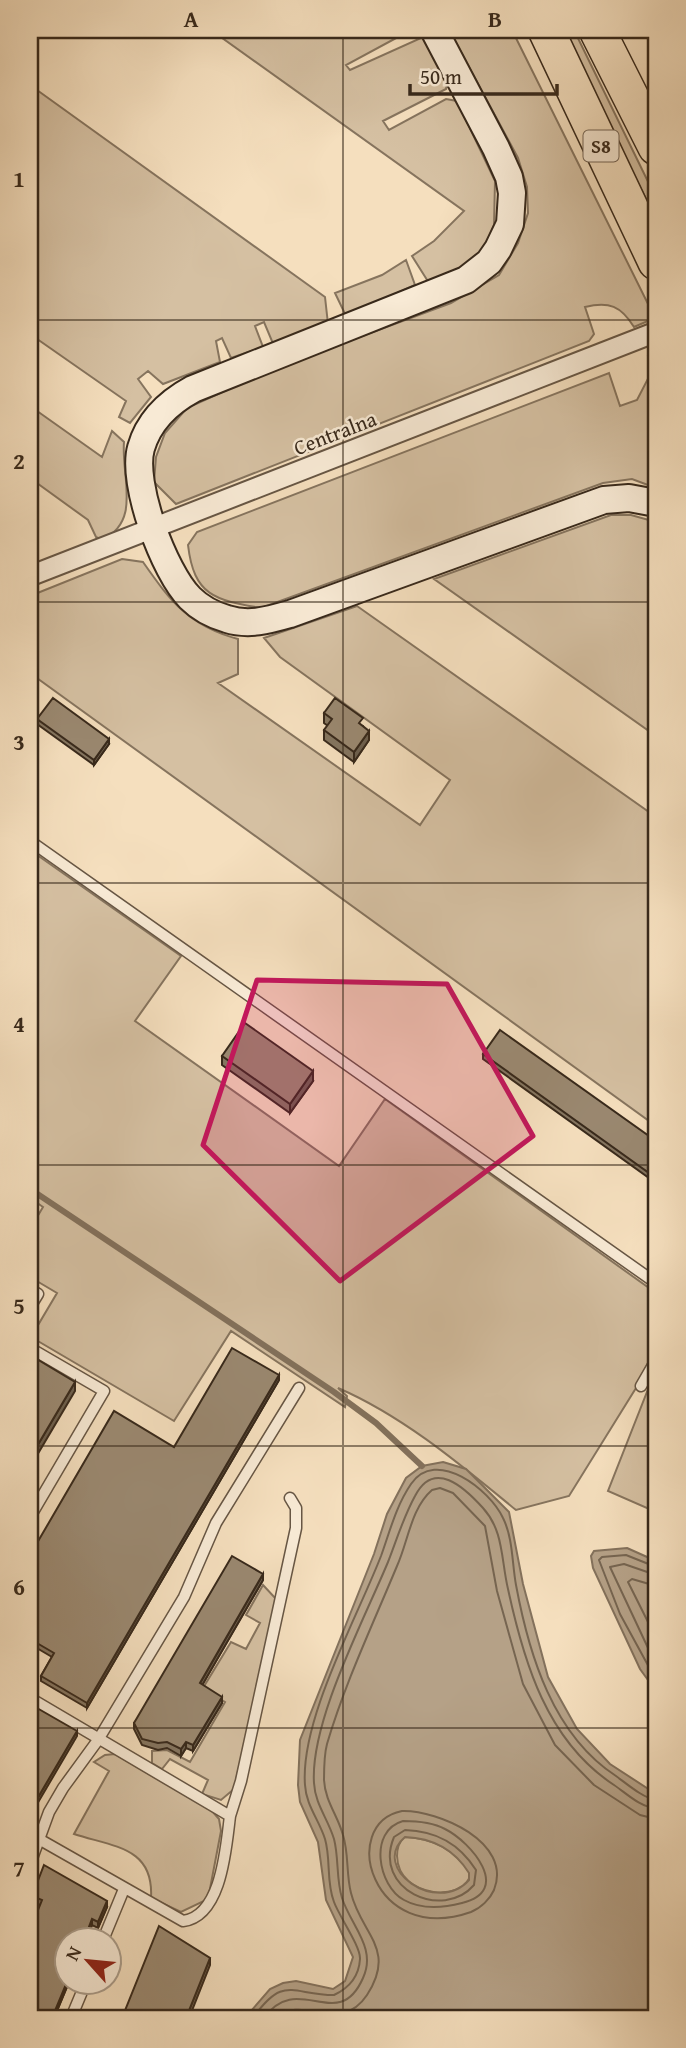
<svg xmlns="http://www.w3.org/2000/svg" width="686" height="2048" font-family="'Gentium Book Plus',serif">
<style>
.green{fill:#d5c0a2;stroke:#86745e;stroke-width:2}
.water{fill:#b5a187;stroke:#83715c;stroke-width:2;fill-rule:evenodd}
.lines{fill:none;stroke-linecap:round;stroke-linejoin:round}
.shore{stroke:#766551;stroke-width:2}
.stream{stroke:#83715c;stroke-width:6}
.lane-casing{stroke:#675644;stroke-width:13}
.street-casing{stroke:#675644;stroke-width:23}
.secondary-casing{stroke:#38291b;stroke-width:30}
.highway-casing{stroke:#38291b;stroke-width:38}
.lane{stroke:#f8ead5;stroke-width:10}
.street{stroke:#f8ead5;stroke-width:19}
.secondary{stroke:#f8ead5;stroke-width:26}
.highway{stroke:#f5dfbe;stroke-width:35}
.wall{fill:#847560;stroke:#38291b;stroke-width:2}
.shaded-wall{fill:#6c5f4e;stroke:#38291b;stroke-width:2}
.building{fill:#9a8870;stroke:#38291b;stroke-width:2}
.marked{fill:#c2185b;fill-opacity:0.2;stroke:#c2185b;stroke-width:5;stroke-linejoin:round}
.grid{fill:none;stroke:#38291b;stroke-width:2;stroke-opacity:0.55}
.labels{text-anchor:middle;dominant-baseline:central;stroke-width:5;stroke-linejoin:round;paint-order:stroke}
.shield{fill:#f8ead5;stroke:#726353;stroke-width:2}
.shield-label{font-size:19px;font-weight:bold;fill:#38291b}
.street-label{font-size:21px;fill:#38291b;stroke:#f8ead5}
.neatline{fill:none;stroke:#38291b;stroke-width:2.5}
.grid-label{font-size:23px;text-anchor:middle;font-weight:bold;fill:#38291b}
</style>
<rect width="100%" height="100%" fill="#f5dfbe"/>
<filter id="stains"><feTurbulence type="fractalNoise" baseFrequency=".00286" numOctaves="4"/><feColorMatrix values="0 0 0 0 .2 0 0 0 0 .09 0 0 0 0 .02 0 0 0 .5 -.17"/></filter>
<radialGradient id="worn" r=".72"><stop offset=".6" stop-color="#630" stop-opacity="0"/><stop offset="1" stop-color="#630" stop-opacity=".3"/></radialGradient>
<path class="green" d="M211 30H411L346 65 350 70 423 37 447 83 446 89 383 121 389 130 446 99 457 101 495 181 494 225 484 249 468 264 429 283 412 256 434 241 464 211Z
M449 30H512L655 318 634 327C621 306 609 301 585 307L594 334 589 341 176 504 154 482 156 457 165 433 187 408 276 368 451 303 499 275 518 243 528 213 527 187 518 158Z
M561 30H574L656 198V219Z
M30 85 325 297 328 324 274 346 264 322 255 326 263 347 231 358 222 338 216 341 220 362 163 384 148 371 138 379 151 397 130 423 119 417 126 401 30 334Z
M406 260 415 285 346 316 335 293 382 275Z
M656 353V488L632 479 603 483 261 608C215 600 194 596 188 545L197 532 609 373 620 406 637 400 652 371 648 356Z
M30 406 102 457 112 431 124 442C121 477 142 521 102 540L96 537 88 520 30 478Z
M611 515H631L656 522V736L434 579Z
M122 559 143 562C171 602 189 626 238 639V674L218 683 420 825 450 780 280 657 264 638 357 606 656 817V1126L30 673V596Z
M30 850 181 956 135 1021 339 1166 385 1099 656 1293V1347L636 1388 569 1496 516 1510C461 1465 403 1416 338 1388L347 1396 345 1407 231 1331 174 1421 31 1337 57 1293 30 1277V1229L43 1207 30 1198Z
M656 1369V1512L608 1491Z
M263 1585 277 1600 234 1789 221 1800 202 1794 208 1780 170 1759 162 1769 152 1763V1751L167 1750 190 1762 225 1702 203 1688 231 1642 246 1649 260 1623 246 1615Z
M115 1754 212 1811 219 1819 221 1831 209 1894 204 1901 181 1912 151 1898C154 1847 114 1847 74 1834L109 1771 94 1762 105 1755Z
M404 1837C433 1838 454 1849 470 1873 469 1902 398 1900 397 1856 397 1848 399 1842 404 1837Z"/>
<path class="water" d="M443 1462 466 1469 509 1512 523 1584 548 1677 577 1729 610 1764 656 1794V2018H245L270 1989 283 1983 296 1981 333 1989 345 1981 353 1957 326 1900 318 1842 300 1802 298 1785 300 1740 374 1554 387 1514 406 1478 422 1466ZM405 1837C433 1838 454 1849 469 1873V1880C437 1916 369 1868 405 1837Z
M627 1548 656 1561V1691L640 1669 593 1568 591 1556 594 1551Z"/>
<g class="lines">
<path class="shore" d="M656 1567 626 1555 602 1557 599 1560 620 1614 656 1680
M656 1575 624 1564 610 1567 656 1665
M656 1586 632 1579 628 1582 656 1638
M402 1811C438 1810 513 1842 494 1890 490 1899 481 1908 471 1912 372 1947 338 1824 402 1811Z
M403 1821C418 1821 432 1822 445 1829 471 1842 513 1891 462 1903 443 1908 422 1910 404 1900 378 1886 368 1831 403 1821Z
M405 1830C436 1831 459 1843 476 1870L474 1885C443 1921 372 1890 394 1837Z
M253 2018C284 1974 292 1995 334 1995 349 1988 359 1976 360 1959 361 1947 339 1916 334 1902 326 1882 331 1859 325 1839 319 1820 306 1805 305 1785 300 1720 357 1618 381 1556 390 1531 396 1506 411 1484 436 1447 490 1490 503 1518 513 1538 512 1563 516 1585 529 1655 553 1735 616 1776 627 1784 643 1798 656 1800
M264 2018C298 1970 338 2035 363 1978 377 1948 351 1926 342 1898 336 1879 339 1858 334 1839 328 1819 315 1804 314 1783 310 1722 364 1620 388 1562 397 1539 403 1518 415 1496 434 1459 464 1487 483 1508 504 1531 501 1560 508 1589 524 1663 547 1741 614 1785 626 1793 641 1808 656 1808
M277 2018C302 1993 340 2036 367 1995 397 1949 361 1934 351 1893 346 1874 349 1854 343 1835 338 1816 325 1801 324 1780 324 1769 324 1755 327 1744 345 1683 373 1624 397 1566 408 1542 411 1508 432 1490L440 1488 453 1493 485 1526 497 1591 523 1684 555 1745 594 1785 640 1815 656 1819"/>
<path class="stream" d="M30 1189 334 1392 376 1423 422 1466"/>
<defs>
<path id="lane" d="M30 841 656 1283
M30 1289 38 1294 30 1307
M30 1348 104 1391 30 1517
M641 1386 656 1360
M30 1698 230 1816C226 1847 222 1916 183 1921L30 1834
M230 1816 241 1781 296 1528V1508L290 1498
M30 1864 49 1812 63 1788 98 1740 184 1597 216 1523 299 1388
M103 1940 124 1889
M71 2018 86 1982"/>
<path id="street" d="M30 576 656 332"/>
<path id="secondary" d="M434 30 496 148 509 177 512 193 510 224 498 249 489 262 466 280 193 389C169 402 149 420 141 448 131 483 164 572 190 598 200 608 213 615 227 619 249 626 269 620 290 614L604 500 629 498 656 503"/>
<path id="highway" d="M546 30 656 262
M597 30 656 147"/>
</defs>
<use href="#lane" class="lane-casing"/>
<use href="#street" class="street-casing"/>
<use href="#secondary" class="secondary-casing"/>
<use href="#highway" class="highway-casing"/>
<use href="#lane" class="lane"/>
<use href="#street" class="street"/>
<use href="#secondary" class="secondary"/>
<use href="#highway" class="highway"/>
</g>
<path class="wall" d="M324 713 363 726 369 740 354 762 324 740V730L328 726 324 723Z
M37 719 109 744 94 765 37 724Z
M483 1054 656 1141V1183L483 1059Z
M222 1056 313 1081 290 1113 222 1065Z
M279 1380 87 1708 41 1681V1676L52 1657 30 1644V1555L174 1447Z
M263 1580 202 1685 222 1703 193 1751 186 1748 181 1756 167 1748 158 1750 142 1745 134 1729V1723Z
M32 1896 107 1907 98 1928 92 1925 66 1982H69L54 2018H30L40 1905 32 1902Z"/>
<path class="shaded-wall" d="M369 731V740L354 762V752Z
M109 739V744L94 765V760Z
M313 1071V1081L290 1113V1104Z
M279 1375V1380L87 1708V1703Z
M75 1382V1391L30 1467V1458Z
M263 1574V1580L200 1689V1683Z
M222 1697V1703L193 1751V1745Z
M77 1731V1736L30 1816V1811Z
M186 1742V1748L181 1756V1749Z
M107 1901V1907L98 1928V1922Z
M92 1919V1925L86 1940H84Z
M210 1958V1965L189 2018H186Z
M67 1982H69L54 2018H52Z"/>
<path class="building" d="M53 698 109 739 94 760 37 719Z
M335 698 363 718 359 723 369 731 354 752 324 730 332 719 324 713Z
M245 1023 313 1071 290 1104 222 1056Z
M500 1030 656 1141V1178L483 1054Z
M232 1348 279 1375 87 1703 41 1676 54 1653 30 1639V1555L114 1411 174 1447Z
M30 1355 75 1382 30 1458Z
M232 1556 263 1574 200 1683 222 1697 193 1745 186 1742 181 1749 167 1742 158 1743 142 1739 134 1723Z
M30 1704 77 1731 30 1811Z
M44 1865 107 1901 98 1922 92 1919 84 1940H66L67 1982 52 2018H30V1930L42 1900 32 1896Z
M159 1926 210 1958 186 2018H122Z"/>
<path class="marked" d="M257 980 447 984 533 1136 340 1281 203 1145Z"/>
<path class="grid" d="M343 30V2018M30 320H656M30 602H656M30 883H656M30 1165H656M30 1446H656M30 1728H656"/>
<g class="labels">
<rect class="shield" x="583.5" y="130.5" width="35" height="31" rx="5"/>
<g class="shield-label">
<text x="601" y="146">S8</text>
</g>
<g class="street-label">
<text transform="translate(335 433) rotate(-21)">Centralna</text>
</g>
</g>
<rect width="686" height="2048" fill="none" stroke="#f5dfbe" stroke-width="77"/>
<g transform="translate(88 1961) rotate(297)"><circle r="33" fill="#f8ead5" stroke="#ab9d8b" stroke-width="2"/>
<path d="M0-5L12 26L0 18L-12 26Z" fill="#8f2418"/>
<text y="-10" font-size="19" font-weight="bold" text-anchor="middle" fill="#38291b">N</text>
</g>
<path d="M410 84v10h147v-10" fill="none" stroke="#38291b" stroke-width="3.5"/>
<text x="420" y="84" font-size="21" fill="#38291b" stroke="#f8ead5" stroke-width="5" paint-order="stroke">50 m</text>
<rect x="38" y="38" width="610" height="1972" class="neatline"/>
<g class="grid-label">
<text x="191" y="27">A</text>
<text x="495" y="27">B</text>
<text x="19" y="187">1</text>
<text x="19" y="469">2</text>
<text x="19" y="750">3</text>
<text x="19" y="1032">4</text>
<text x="19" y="1314">5</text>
<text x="19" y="1595">6</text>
<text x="19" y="1877">7</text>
</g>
<rect width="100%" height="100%" filter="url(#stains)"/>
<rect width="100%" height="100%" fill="url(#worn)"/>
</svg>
